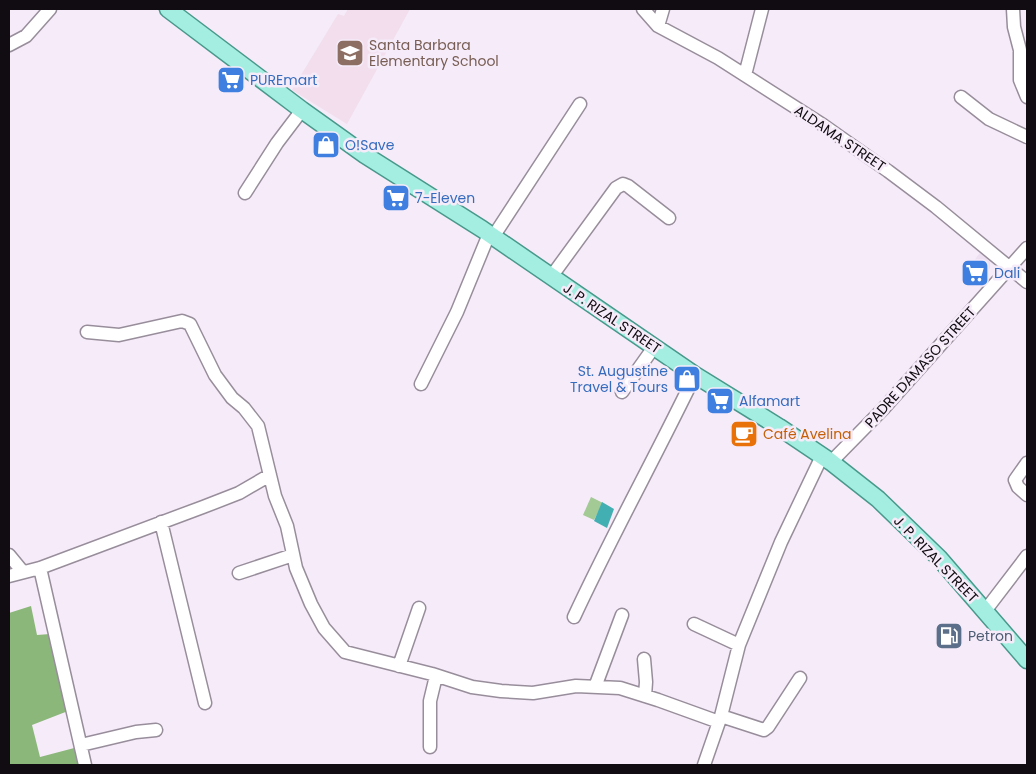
<svg xmlns="http://www.w3.org/2000/svg" width="1036" height="774" font-family="Poppins,sans-serif">
<style>
.commercial{fill:#eedff3}
.education{fill:#f2deed}
.green{fill:#a3c995}
.forest{fill:#8bb77a}
.water{fill:#42afb2}
.lines{fill:none;stroke-linecap:round;stroke-linejoin:round}
.minor-casing{stroke:#988e9b;stroke-width:15}
.major-casing{stroke:#48988b;stroke-width:19}
.minor{stroke:#fff;stroke-width:12}
.major{stroke:#a3eee0;stroke-width:16}
.labels{text-anchor:middle;dominant-baseline:central;stroke-width:5;stroke-linejoin:round;paint-order:stroke}
.education-label{font-size:14px;fill:#785e54;stroke:#f6ebf9;text-anchor:start}
.shop-label{font-size:14px;fill:#366cbe;stroke:#f6ebf9;text-anchor:start}
.street-label{font-size:14px;fill:#100c11;stroke:#f6ebf9}
.food-label{font-size:14px;fill:#c56008;stroke:#f6ebf9;text-anchor:start}
.service-label{font-size:14px;fill:#4e5e75;stroke:#f6ebf9;text-anchor:start}
</style>
<rect width="100%" height="100%" fill="#f6ebf9"/>
<path class="commercial" d="M980 253 990 262V268L973 287 961 277Z"/>
<path class="education" d="M348 9H410L347 124 292 90 338 14 344 16Z"/>
<path class="green" d="M591 497 603 503 594 520 583 515Z"/>
<path class="forest" d="M31 606 37 635 50 634 68 711 32 725 40 757 78 747 82 765H9V613Z"/>
<path class="water" d="M602 502 614 509 607 528 594 521Z"/>
<g class="lines">
<defs>
<path id="minor" d="M643 9 658 26 718 58 823 125 888 171 936 207 1027 282
M1013 9 1014 27 1020 50V80L1027 97
M658 26 663 9
M9 45 26 36 50 9
M745 75 762 9
M961 97 989 119 1027 137
M245 193 277 143 302 110
M493 237 580 104
M551 277 616 188 623 184 628 186 669 218
M87 332 119 335 182 321 190 324 215 375 232 398 244 408 258 426 275 496 287 526 296 568 311 604 324 628 345 652 432 674 472 687 501 691 533 693 576 686 620 688 658 700 719 722
M421 384 457 312 489 234
M622 392 654 347
M831 462 884 408 1027 248
M1027 463 1015 480 1018 487 1027 495
M161 522 205 703
M9 555 23 572
M40 568 85 765
M239 573 293 555
M9 576 40 568 203 507 239 493 270 475
M985 611 1027 556
M574 617C612 535 656 456 695 375
M694 624 739 645
M644 659 646 682 645 696
M399 666 419 608
M595 687 622 615
M721 716 764 730 768 727 800 678
M81 745 136 732 156 730
M430 747V701L436 676
M704 765 721 716 739 645 781 542 822 456"/>
<path id="major" d="M168 9 302 110 365 155 482 229 695 375 779 427 831 462 878 499 939 558 1027 660"/>
</defs>
<use href="#minor" class="minor-casing"/>
<use href="#major" class="major-casing"/>
<use href="#minor" class="minor"/>
<use href="#major" class="major"/>
</g>
<defs>
<symbol id="school-square" viewBox="-11 -11 22 22"><rect x="-9" y="-9" width="18" height="18" rx="4" fill="#8d6e63" stroke="#f6ebf9"/><path d="M0-5L7-2L0 1L-7-2ZM-4 1L0 2.5L4 1V4Q0 6-4 4Z" fill="#fff"/></symbol>
<symbol id="supermarket-square" viewBox="-11 -11 22 22"><rect x="-9" y="-9" width="18" height="18" rx="4" fill="#3f7fe0" stroke="#f6ebf9"/><path d="M-6-5.5h2.5l.6 2H6L4.5 2H-2.5L-4.4-4H-6ZM-1.5 3.2a1.3 1.3 0 1 0 .1 0ZM3 3.2a1.3 1.3 0 1 0 .1 0Z" fill="#fff"/></symbol>
<symbol id="shop-square" viewBox="-11 -11 22 22"><rect x="-9" y="-9" width="18" height="18" rx="4" fill="#3f7fe0" stroke="#f6ebf9"/><path d="M-5-2.5h2.3a2.7 3.5 0 0 1 5.4 0H5L5.5 6h-11ZM-1.5-2.5h3a1.5 2.3 0 0 0-3 0Z" fill="#fff"/></symbol>
<symbol id="cafe-square" viewBox="-11 -11 22 22"><rect x="-9" y="-9" width="18" height="18" rx="4" fill="#e8710a" stroke="#f6ebf9"/><path d="M-5.5-4.5H6V0H3Q3 3.5 0 3.5H-2.5Q-5.5 3.5-5.5 0ZM3-3.2v2h1.7v-2ZM-6 4.5H4V6H-6Z" fill="#fff"/></symbol>
<symbol id="fuel-square" viewBox="-11 -11 22 22"><rect x="-9" y="-9" width="18" height="18" rx="4" fill="#5c6f8a" stroke="#f6ebf9"/><path d="M-5.5-6h7V0h2V4h1.3V-2.5L3-4.5l.8-.8L6-3V5H2.5V1h-1V6h-7ZM-4.2-4.7v3.2H.2V-4.7Z" fill="#fff"/></symbol>
</defs>
<g fill-rule="evenodd">
<use href="#school-square" x="334" y="37" width="32" height="32"/>
<use href="#supermarket-square" x="215" y="64" width="32" height="32"/>
<use href="#shop-square" x="310" y="129" width="32" height="32"/>
<use href="#supermarket-square" x="380" y="182" width="32" height="32"/>
<use href="#supermarket-square" x="959" y="257" width="32" height="32"/>
<use href="#shop-square" x="671" y="363" width="32" height="32"/>
<use href="#supermarket-square" x="704" y="385" width="32" height="32"/>
<use href="#cafe-square" x="728" y="418" width="32" height="32"/>
<use href="#fuel-square" x="933" y="620" width="32" height="32"/>
</g>
<g class="labels">
<g class="education-label">
<text x="369" y="45">Santa Barbara<tspan x="369" dy="16">Elementary School</tspan></text>
</g>
<g class="shop-label">
<text x="250" y="80">PUREmart</text>
<text x="345" y="145">O!Save</text>
<text x="415" y="198">7-Eleven</text>
<text x="994" y="273">Dali</text>
<text x="668" y="371" text-anchor="end">St. Augustine<tspan x="668" dy="16">Travel &amp; Tours</tspan></text>
<text x="739" y="401">Alfamart</text>
</g>
<g class="street-label">
<text transform="translate(840 138) rotate(34)">ALDAMA STREET</text>
<text transform="translate(612 318) rotate(34)">J. P. RIZAL STREET</text>
<text transform="translate(920 367) rotate(-48)">PADRE DAMASO STREET</text>
<text transform="translate(936 559) rotate(46)">J. P. RIZAL STREET</text>
</g>
<g class="food-label">
<text x="763" y="434">Café Avelina</text>
</g>
<g class="service-label">
<text x="968" y="636">Petron</text>
</g>
</g>
<rect width="1036" height="774" fill="none" stroke="#100c11" stroke-width="20"/>
</svg>
